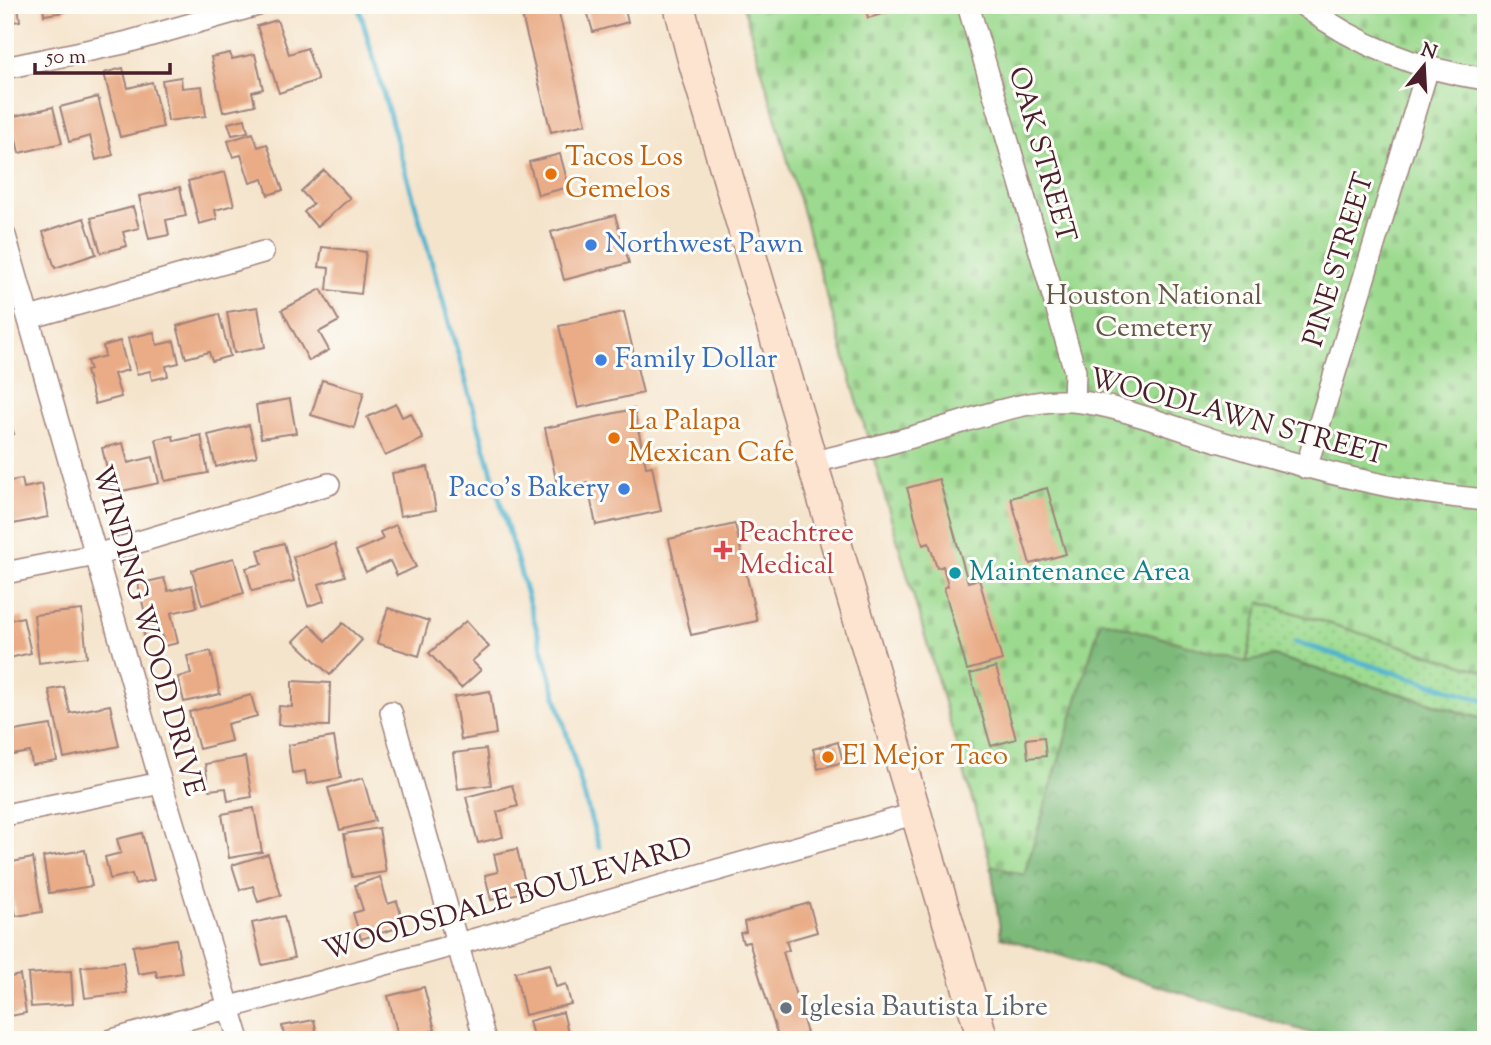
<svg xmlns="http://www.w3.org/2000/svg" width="1491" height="1045" font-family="'Sorts Mill Goudy',serif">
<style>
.grass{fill:url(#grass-dots);stroke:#737c5d;stroke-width:2}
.forest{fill:url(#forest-crowns);stroke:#646c52;stroke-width:2}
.cemetery{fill:url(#cemetery-stones);stroke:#737c5d;stroke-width:2}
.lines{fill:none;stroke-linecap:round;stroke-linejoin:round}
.stream{stroke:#4eb3cd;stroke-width:5}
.building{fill:#e9ac86}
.minor-casing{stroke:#a0827c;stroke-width:24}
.secondary-casing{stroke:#a0827c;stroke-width:33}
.minor{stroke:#fff;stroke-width:21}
.secondary{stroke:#fde4d0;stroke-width:30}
.food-dot{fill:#e8710a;stroke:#fdfcf7;stroke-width:2.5}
.shop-dot{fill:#3f7fe0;stroke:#fdfcf7;stroke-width:2.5}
.health-dot{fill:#e0444e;stroke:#fdfcf7;stroke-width:2.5}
.culture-dot{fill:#0f9aa8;stroke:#fdfcf7;stroke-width:2.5}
.worship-dot{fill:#6b7280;stroke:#fdfcf7;stroke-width:2.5}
.labels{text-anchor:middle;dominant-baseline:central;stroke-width:6;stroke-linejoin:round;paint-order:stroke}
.street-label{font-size:28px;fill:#4a1f2b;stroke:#fdfcf7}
.food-label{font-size:28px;fill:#c56008;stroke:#fdfcf7;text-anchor:start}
.shop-label{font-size:28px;fill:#366cbe;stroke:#fdfcf7;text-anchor:start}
.park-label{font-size:28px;fill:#635749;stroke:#fdfcf7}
.health-label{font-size:28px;fill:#be3a42;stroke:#fdfcf7;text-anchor:start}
.culture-label{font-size:28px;fill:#0d838f;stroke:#fdfcf7;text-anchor:start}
.worship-label{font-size:28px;fill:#5b616d;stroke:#fdfcf7;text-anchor:start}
</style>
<defs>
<pattern id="grass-dots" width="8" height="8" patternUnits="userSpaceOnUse" patternTransform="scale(1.75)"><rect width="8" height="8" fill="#9cda8f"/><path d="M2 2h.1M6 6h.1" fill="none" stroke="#88bb7c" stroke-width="1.8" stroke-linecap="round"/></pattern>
<pattern id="forest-crowns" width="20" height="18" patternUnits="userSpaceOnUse" patternTransform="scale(1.75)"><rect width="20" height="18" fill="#7dba7a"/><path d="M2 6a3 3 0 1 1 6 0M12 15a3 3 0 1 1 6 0" fill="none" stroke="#689764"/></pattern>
<pattern id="cemetery-stones" width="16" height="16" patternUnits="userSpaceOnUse" patternTransform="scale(1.75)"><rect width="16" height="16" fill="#9cda8f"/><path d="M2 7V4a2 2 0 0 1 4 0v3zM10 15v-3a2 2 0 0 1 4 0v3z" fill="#88bb7c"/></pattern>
</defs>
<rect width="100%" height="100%" fill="#fdfcf7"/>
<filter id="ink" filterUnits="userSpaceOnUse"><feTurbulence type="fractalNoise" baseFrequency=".0143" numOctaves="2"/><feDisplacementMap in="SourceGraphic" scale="14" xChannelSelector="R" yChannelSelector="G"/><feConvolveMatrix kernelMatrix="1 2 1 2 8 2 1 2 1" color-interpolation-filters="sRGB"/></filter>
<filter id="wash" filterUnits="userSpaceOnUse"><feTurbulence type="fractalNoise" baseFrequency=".00686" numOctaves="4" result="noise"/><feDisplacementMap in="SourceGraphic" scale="28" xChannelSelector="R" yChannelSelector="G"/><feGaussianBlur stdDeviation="1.57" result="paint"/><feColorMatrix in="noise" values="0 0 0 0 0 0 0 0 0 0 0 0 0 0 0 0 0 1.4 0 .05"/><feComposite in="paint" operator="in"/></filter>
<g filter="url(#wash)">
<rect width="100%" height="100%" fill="#f5e4cc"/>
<path class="grass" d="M1259 602 1486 672V720L1403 694 1246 662Z"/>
<path class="forest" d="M1101 620 1246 662 1274 656 1486 720V1040H1333L1001 937 991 865 1024 875Z"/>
<path class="cemetery" d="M743 5H1486V672L1260 602 1246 662 1101 620 1024 875 991 865Z"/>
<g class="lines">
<path class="stream" d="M359 8 599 847
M1295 642 1486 701"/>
</g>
<g id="blocks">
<path class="building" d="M5 5H18L20 21 5 23Z
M43 5H64L65 12 44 15Z
M549 5H557L586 124 551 132 521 12Z
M594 5H624L628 22 593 32 586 7Z
M865 5H911V6L868 18Z
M277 20 289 54 307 48 318 80 279 93 257 26Z
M230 53 232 59 255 54 263 89 252 92 255 105 223 112 211 57Z
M123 68 128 88 152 82 163 127 120 137 104 73Z
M181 77 182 88 202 86 206 116 168 121 162 80Z
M98 97 113 155 96 160 90 136 69 142 60 107Z
M53 107 62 143 19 153 11 117Z
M245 119 248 132 232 135 228 123Z
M253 133 258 147 267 144 283 190 268 195 263 179 250 183 241 155 233 157 228 141Z
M560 154 569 187 538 195 529 162Z
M324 170 350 198 317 227 304 212 313 204 301 191Z
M225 172 234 205 215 210 217 219 199 224 188 181Z
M180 187 186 216 166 220 169 235 149 239 139 196Z
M133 207 139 228 123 232 127 246 101 253 91 218Z
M615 215 629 263 564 280 551 232Z
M84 218 96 254 55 268 43 232Z
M322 247 366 252 361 294 327 290 329 268 319 267Z
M321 289 339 321 319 332 329 350 309 361 282 310Z
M258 307 265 347 234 353 227 312Z
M624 312 643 393 578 408 559 326Z
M219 314 230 356 212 361 209 352 186 358 177 326Z
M154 332 157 345 174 341 179 363 166 366 168 376 152 380 150 371 137 374 128 338Z
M120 341 128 370 114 374 121 397 95 404 86 371 90 370 87 361 105 356 103 346Z
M322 380 364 392 354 428 311 415Z
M290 399 296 433 261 438 256 405Z
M396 404 402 417 411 413 423 439 385 456 367 417Z
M5 407 14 434 5 437Z
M634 409 646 467 652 466 661 511 596 525 587 482 558 489 545 428Z
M249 425 257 456 216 467 208 435Z
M201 435 208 473 165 481 156 439 173 436 174 441Z
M123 443 128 463 153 457 159 483 113 493 102 448Z
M428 467 436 510 400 516 392 473Z
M22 479 24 488 42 484 48 517 8 525 5 512V482Z
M939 479 968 582 979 579 1002 660 967 670 944 588 948 586 943 566 937 568 929 543 923 545 907 488Z
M1047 488 1066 554 1030 564 1011 498Z
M735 524 757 621 691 635 669 539Z
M396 525 416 567 397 576 390 561 366 572 356 551 383 539 380 532Z
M284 543 294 581 252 591 246 568 262 564 258 550Z
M335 544 345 576 319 584 324 601 308 606 293 557Z
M234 558 244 593 202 605 192 570Z
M164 578 168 591 192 585 197 607 171 613 178 643 164 646 162 636 145 640 142 624 147 622 138 584Z
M388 608 429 621 419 656 377 643Z
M82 610 87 657 39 663 34 615Z
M23 617 31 653 5 659V621Z
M466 621 489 647 472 661 481 670 461 688 429 653Z
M343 623 362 640 330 675 294 641 310 625 326 641Z
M211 651 220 694 184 702 178 677 191 674 187 656Z
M996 667 1016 739 991 746 970 674Z
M292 681 330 683 329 726 278 725 279 706 292 707Z
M64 687 70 713 110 705 119 746 64 758 49 690Z
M490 691 496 734 461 740 454 697Z
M251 695 257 716 227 724 231 741 199 749 189 712Z
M51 725 57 761 32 765 30 752 12 755 8 732Z
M334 737 341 778 307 784 305 771 292 773 288 745Z
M1044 737 1046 756 1028 758 1026 739Z
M838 742 843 762 818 769 813 749Z
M486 749 491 785 458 789 453 753Z
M245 757 252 797 228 801 226 788 209 790 205 764Z
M363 778 375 821 340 830 328 788Z
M512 785 518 806 497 812 503 837 478 843 466 797Z
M254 808 262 852 229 858 222 814Z
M379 828 386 872 352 877 344 834Z
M142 833 154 880 135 884 132 874 110 879 105 857 121 853 117 839Z
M517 849 527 891 491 900 485 875 498 872 494 854Z
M85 850 92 886 49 893 43 857Z
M268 854 281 895 258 902 253 886 240 890 232 865Z
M33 858 42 912 16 916 13 900 5 901V879H10L7 863Z
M380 877 388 904 397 901 404 926 361 939 353 913 363 910 355 885Z
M809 903 817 932 786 941 789 950 783 952 809 1040H779L749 942 743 943 740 933 746 932 744 922Z
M284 916 294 958 262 965 252 923Z
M176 939 182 973 157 977 156 971 138 974 133 946Z
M123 962 127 993 85 998 81 967Z
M550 964 556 987 566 984 571 1004 525 1015 515 972Z
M71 971 73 1004 31 1007 28 974Z
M20 975 26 1013 5 1017V978Z
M424 987 435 1030 399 1039 388 996Z
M563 1012 570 1040H534L529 1021Z
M314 1020 318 1040H285L282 1026Z"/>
</g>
</g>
<g filter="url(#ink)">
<use href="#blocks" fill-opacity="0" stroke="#a0827c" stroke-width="2"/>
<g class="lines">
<defs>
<path id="minor" d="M968 5 1075 371 1074 401
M1303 5C1357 45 1419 70 1486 79
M5 68 124 43 258 5
M5 236 161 783 239 1040
M29 318 263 252
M814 462C857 452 900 441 943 428 985 415 1028 399 1072 401 1116 404 1178 429 1221 442 1310 469 1393 492 1486 500
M1306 468 1428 68
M5 573 96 555 329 484
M391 712 485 1040
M5 815 161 783
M112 1040 458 944 917 813"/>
<path id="secondary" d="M679 5 692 56 983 1040"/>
</defs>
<use href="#minor" class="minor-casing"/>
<use href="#secondary" class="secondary-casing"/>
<use href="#minor" class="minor"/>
<use href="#secondary" class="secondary"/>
</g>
</g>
<g class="food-dot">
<circle cx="551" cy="174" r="7"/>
<circle cx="614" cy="438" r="7"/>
<circle cx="828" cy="757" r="7"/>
</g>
<g class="shop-dot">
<circle cx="591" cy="245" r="7"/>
<circle cx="601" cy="360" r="7"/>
<circle cx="624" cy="489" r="7"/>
</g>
<path class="health-dot" d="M719.5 539.5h7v7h7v7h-7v7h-7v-7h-7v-7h7z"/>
<circle class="culture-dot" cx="955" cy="573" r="7"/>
<circle class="worship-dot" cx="786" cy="1008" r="7"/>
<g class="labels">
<g class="street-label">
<text transform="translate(1041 155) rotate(74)">OAK STREET</text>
<text transform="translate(1340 260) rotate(-73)">PINE STREET</text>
<text transform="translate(1237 418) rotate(15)">WOODLAWN STREET</text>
<text transform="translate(147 631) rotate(74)">WINDING WOOD DRIVE</text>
<text transform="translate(508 900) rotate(-16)">WOODSDALE BOULEVARD</text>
</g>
<g class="food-label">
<text x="565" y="158">Tacos Los<tspan x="565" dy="32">Gemelos</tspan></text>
<text x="628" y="422">La Palapa<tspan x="628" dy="32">Mexican Cafe</tspan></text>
<text x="842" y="757">El Mejor Taco</text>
</g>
<g class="shop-label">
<text x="605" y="245">Northwest Pawn</text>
<text x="615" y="360">Family Dollar</text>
<text x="610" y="489" text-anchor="end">Paco's Bakery</text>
</g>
<g class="park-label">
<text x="1154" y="297">Houston National<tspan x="1154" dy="32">Cemetery</tspan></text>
</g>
<g class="health-label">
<text x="739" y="534">Peachtree<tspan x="739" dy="32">Medical</tspan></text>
</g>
<g class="culture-label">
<text x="969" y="573">Maintenance Area</text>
</g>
<g class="worship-label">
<text x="800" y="1008">Iglesia Bautista Libre</text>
</g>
</g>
<rect width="1491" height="1045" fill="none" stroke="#fdfcf7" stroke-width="28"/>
<g transform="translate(1424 66) rotate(18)" stroke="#fdfcf7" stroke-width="5" paint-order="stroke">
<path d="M0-5L12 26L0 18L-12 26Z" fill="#4a1f2b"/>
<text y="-10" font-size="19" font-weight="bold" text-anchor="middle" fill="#4a1f2b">N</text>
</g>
<path d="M35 63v10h135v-10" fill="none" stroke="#4a1f2b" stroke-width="3.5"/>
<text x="46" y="63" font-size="21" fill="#4a1f2b" stroke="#fdfcf7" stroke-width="5" paint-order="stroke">50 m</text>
</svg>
